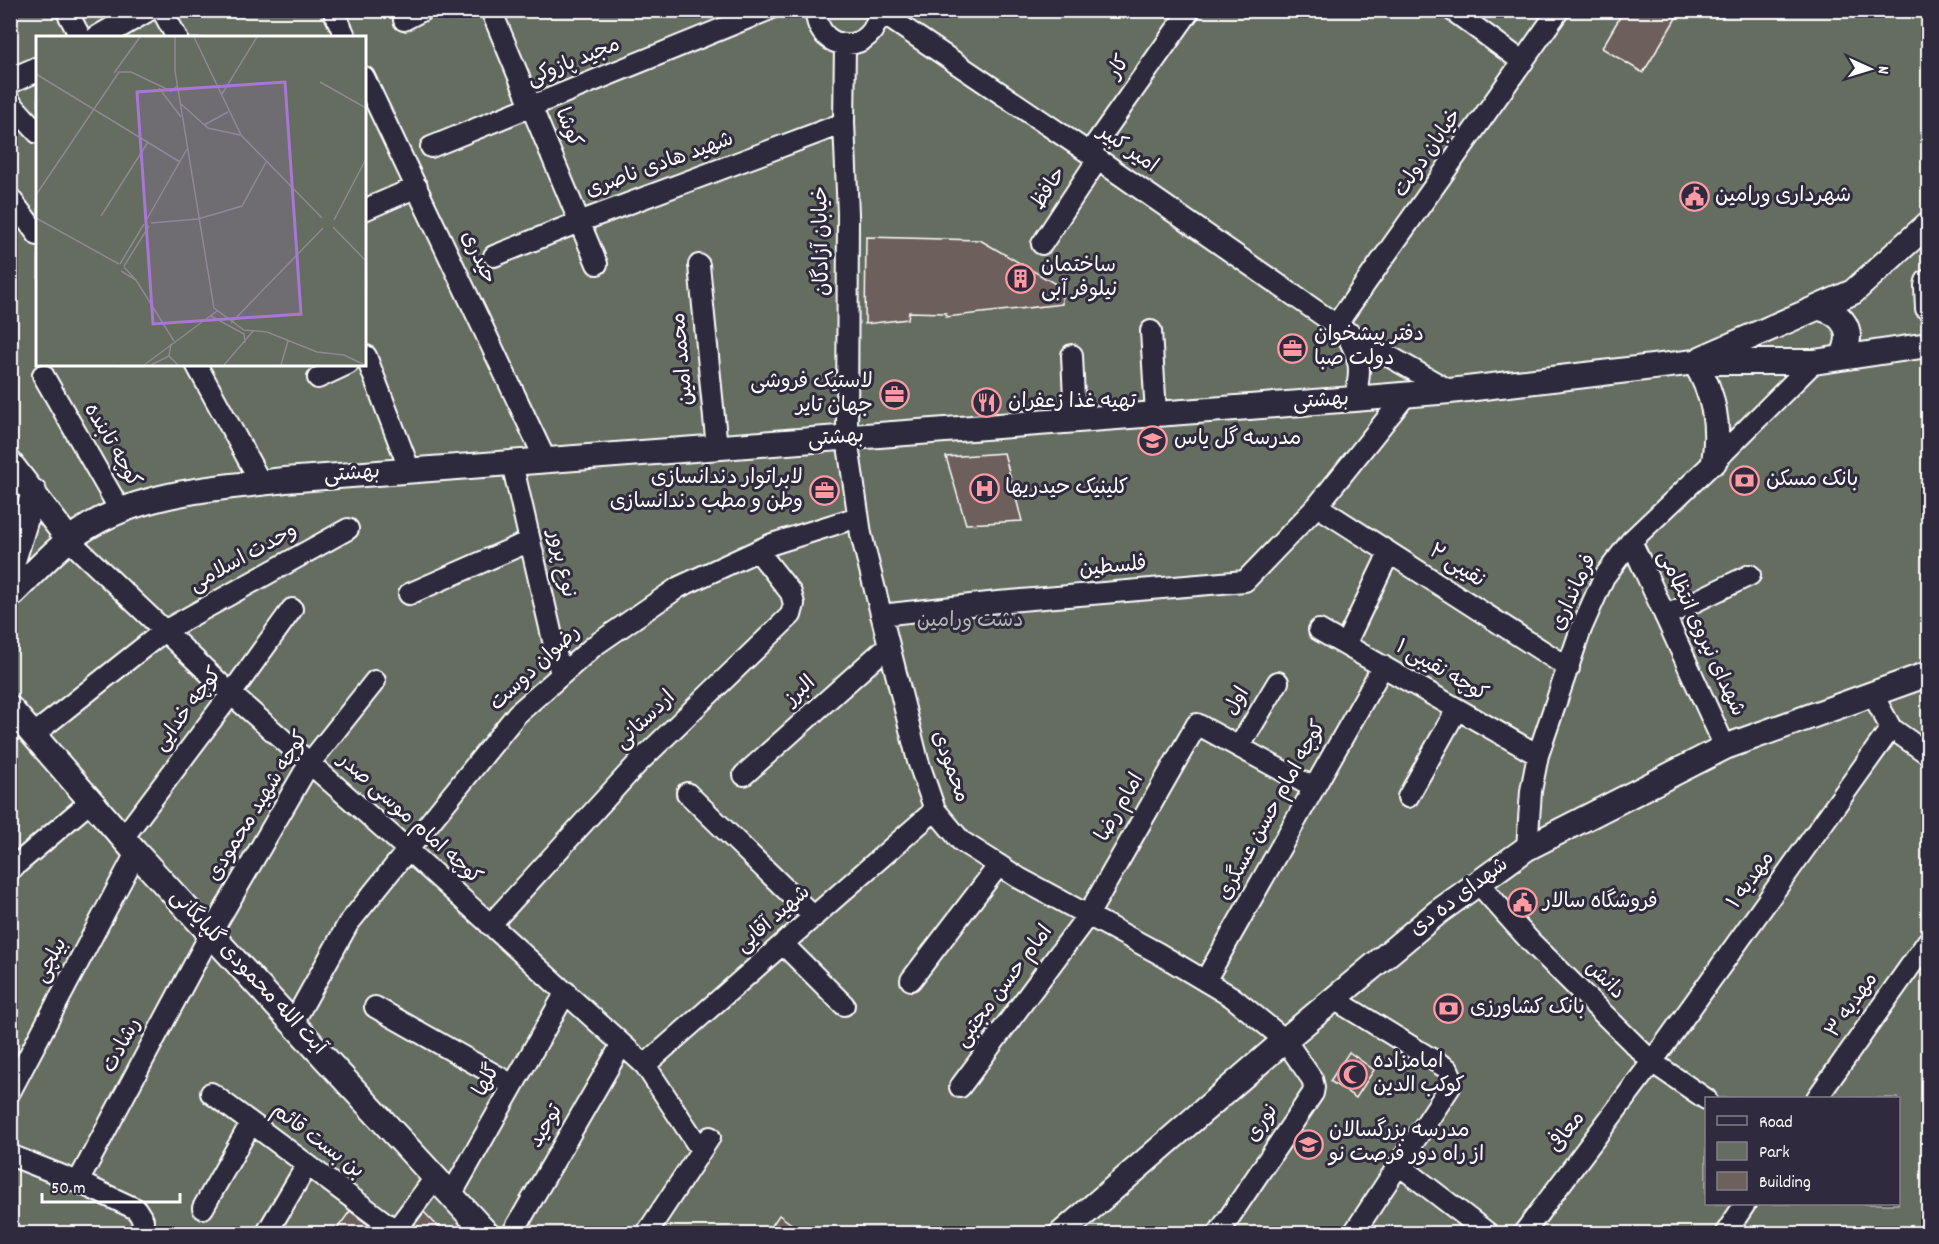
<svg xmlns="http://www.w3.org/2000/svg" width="1939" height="1244" font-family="Dekko,'Playpen Sans Arabic',sans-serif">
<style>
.green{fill:#656c60;stroke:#b2b6b0;stroke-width:1.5;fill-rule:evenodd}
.building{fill:#6d615c;stroke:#fff;stroke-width:1.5}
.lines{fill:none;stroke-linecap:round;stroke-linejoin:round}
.minor-casing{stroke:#fff;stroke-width:24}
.major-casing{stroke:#fff;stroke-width:28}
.minor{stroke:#2f2a3d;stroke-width:20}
.major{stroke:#2f2a3d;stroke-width:24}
.labels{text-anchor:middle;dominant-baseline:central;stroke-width:6;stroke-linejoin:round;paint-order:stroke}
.street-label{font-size:21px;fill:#fff;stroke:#2f2a3d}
.poi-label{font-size:21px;fill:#fff;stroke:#2f2a3d;text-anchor:start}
.park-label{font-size:21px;fill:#b2b6b0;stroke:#2f2a3d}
.inset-road{fill:none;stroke:#8e8990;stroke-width:1.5}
.view{fill:#a976d5;fill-opacity:0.15;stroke:#a976d5;stroke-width:3}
.inset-edge{fill:none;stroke:#fff;stroke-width:3}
</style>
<rect width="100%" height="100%" fill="#423a46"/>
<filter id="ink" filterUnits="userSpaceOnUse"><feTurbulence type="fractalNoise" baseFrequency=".0167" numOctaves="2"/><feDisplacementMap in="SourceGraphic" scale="12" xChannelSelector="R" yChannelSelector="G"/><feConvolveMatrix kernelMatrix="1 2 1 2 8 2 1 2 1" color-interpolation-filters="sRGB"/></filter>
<g filter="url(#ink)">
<path class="green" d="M11 11H1928V1233H11ZM38 38H364V364H38ZM1706 1098H1898V1204H1706Z"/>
<path class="building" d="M1624 10H1681L1643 73 1602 48Z
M866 237 980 240 1059 286 1062 291V304L946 317V313L909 312 908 319 865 324Z
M1004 453 1022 521 966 524 946 457Z
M1349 1052 1374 1070 1356 1098 1330 1081Z
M350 1211 374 1229 376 1233H334Z
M424 1212 444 1233H408Z
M779 1215 804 1233H767Z"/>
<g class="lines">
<defs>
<path id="minor" d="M66 10 81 38
M162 10 177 38
M333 10 346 38
M491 10 597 264
M816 10C816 55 876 56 879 10
M1452 10 1523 62
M879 11 1089 153 1345 331 1450 391
M404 20 423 10
M845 45 844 123 848 214 847 438 861 534 918 761 935 810 961 841 1019 878 1158 953 1232 997 1285 1040 1312 1079 1314 1087 1313 1093 1218 1234
M364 77 546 461
M10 102 38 133
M431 147 768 10
M1089 153 1190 10
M10 198 38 235
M364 210 417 187
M1042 244 1098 159
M494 256 579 222 844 123
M699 265 717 448
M1336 325 1559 10
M1151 331 1156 414
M1345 331C1360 359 1363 369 1354 399
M1072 355 1075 421
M364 357 366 356 410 471
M196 364 261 483
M43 375 120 510
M318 378 348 364
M512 463 561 675
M1317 506 1569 668
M69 540 231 694 407 849 645 1065 701 1150
M1631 541 1725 747
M409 594 530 541
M881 615 998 602 1245 581 1317 506 1406 395
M1665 616 1750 575
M1319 630 1538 755
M1345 645 1389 553
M1873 695 1891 728 1928 754
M33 735 164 631 348 529
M1239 747 1278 682
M744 775 889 645
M687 793 814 917
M1408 797 1457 709
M123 838 231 694 292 609
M1527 848 1531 791 1538 755 1581 629 1604 577 1631 541 1714 462 1814 362
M10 870 91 801
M1479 884 1530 941 1652 1062 1706 1099
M490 925 637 764 791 615 794 604 791 593 758 551
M783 944 844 1005
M911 980 999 865
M1205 981 1383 666
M1334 999 1448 1069 1451 1076 1450 1087 1353 1234
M375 1007 513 1085
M293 1023 348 924 517 714 594 646 679 587 772 544 858 517
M645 1065 935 810
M960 1087 1088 915 1197 724 1314 788
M10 1092 136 853
M211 1093 395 1230
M1817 1098 1928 941
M10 1155 78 1182 136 1209 143 1220 141 1234
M1399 1165 1489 1234
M78 1182 211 933 309 764 375 681
M451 1195 566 992
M203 1208 251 1123
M266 1234 307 1165
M393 1234 435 1178
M512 1234 622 1044
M646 1234 710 1137
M1523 1234 1652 1062 1891 728
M1725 1234 1745 1204"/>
<path id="major" d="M98 38 146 10
M10 81 38 69
M1928 282 1927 286 1928 308
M1820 308C1846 315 1855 333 1842 357
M1702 358 1853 292 1928 224
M1695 362C1714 394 1720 425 1714 462
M10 463 69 540
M10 565 13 561 34 492
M10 596C30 577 49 555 70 539 131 492 211 489 285 480L1354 399 1450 391 1695 362H1814L1928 345
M10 708 136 853 487 1234
M1061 1234 1285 1040 1438 912 1527 848 1725 747 1928 674"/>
</defs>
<use href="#minor" class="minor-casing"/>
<use href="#major" class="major-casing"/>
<use href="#minor" class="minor"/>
<use href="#major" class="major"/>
</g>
</g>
<defs>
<symbol id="civic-ring" viewBox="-11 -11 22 22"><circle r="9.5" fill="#2f2a3d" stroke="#ff9aa2" stroke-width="1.5"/><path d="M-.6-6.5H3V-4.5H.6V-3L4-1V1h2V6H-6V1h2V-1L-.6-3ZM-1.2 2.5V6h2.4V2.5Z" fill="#ff9aa2"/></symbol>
<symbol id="building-ring" viewBox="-11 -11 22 22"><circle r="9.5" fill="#2f2a3d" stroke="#ff9aa2" stroke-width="1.5"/><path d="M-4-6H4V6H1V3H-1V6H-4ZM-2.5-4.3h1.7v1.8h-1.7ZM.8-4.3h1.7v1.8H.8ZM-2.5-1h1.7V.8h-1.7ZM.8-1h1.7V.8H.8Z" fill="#ff9aa2"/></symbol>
<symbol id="office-ring" viewBox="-11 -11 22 22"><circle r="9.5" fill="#2f2a3d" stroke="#ff9aa2" stroke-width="1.5"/><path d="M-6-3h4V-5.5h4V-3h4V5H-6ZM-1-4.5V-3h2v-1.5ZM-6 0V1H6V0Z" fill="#ff9aa2"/></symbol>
<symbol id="restaurant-ring" viewBox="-11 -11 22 22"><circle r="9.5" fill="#2f2a3d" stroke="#ff9aa2" stroke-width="1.5"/><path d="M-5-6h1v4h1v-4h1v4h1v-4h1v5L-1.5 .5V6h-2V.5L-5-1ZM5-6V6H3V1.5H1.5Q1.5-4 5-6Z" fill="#ff9aa2"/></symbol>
<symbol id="school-ring" viewBox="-11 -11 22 22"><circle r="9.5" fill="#2f2a3d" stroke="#ff9aa2" stroke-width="1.5"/><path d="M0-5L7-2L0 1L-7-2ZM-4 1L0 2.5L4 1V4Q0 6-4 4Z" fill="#ff9aa2"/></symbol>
<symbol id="bank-ring" viewBox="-11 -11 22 22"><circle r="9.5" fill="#2f2a3d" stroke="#ff9aa2" stroke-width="1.5"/><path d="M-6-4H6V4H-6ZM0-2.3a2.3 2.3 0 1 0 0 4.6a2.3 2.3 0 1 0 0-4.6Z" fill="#ff9aa2"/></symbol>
<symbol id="hospital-ring" viewBox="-11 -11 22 22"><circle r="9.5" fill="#2f2a3d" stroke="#ff9aa2" stroke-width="1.5"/><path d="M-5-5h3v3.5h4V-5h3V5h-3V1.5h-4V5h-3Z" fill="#ff9aa2"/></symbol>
<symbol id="mosque-ring" viewBox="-11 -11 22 22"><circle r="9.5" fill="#2f2a3d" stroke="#ff9aa2" stroke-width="1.5"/><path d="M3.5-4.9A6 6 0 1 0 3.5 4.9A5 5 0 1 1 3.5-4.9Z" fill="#ff9aa2"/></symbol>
</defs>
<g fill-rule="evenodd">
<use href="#civic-ring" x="1678" y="180" width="33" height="33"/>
<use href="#building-ring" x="1004" y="262" width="33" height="33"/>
<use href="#office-ring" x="1276" y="332" width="33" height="33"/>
<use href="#office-ring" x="878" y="378" width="33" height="33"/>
<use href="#restaurant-ring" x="970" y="386" width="33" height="33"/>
<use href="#school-ring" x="1136" y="424" width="33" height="33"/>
<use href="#bank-ring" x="1728" y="464" width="33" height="33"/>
<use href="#hospital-ring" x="968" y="472" width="33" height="33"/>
<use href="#office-ring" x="808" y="474" width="33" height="33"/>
<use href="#civic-ring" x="1506" y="886" width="33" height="33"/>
<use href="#bank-ring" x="1432" y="992" width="33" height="33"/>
<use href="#mosque-ring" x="1336" y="1058" width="33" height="33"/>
<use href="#school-ring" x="1292" y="1128" width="33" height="33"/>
</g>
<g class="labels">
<g class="street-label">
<text transform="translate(574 63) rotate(-22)">مجید پازوکی</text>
<text transform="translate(1120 68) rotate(-55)">کار</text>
<text transform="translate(567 128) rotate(68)">کوشا</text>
<text transform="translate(1127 150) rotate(35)">امیر کبیر</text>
<text transform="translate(1429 154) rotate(-55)">خیابان دولت</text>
<text transform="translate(660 166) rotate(-20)">شهید هادی ناصری</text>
<text transform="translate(1050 189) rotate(-57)">حافظ</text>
<text transform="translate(823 241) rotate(-91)">خیابان آزادگان</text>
<text transform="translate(477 258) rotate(65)">حیدری</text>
<text transform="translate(684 359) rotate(-95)">محمد امین</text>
<text transform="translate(1321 402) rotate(-4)">بهشتی</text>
<text transform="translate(836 439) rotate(-4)">بهشتی</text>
<text transform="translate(111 446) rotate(60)">کوچه تابنده</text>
<text transform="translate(352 475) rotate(-4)">بهشتی</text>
<text transform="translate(244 559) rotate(-29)">وحدت اسلامی</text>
<text transform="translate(560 564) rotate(77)">نوع پرور</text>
<text transform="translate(1456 567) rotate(33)">نقیبی ۲</text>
<text transform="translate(1113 568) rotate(-5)">فلسطین</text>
<text transform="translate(1575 593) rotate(-65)">فرمانداری</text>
<text transform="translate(1700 634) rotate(65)">شهدای نیروی انتظامی</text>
<text transform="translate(536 669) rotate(-43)">رضوان دوست</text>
<text transform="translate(1441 672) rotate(30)">کوچه نقیبی ۱</text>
<text transform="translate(801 692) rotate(-42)">البرز</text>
<text transform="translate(1238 702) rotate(-59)">اول</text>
<text transform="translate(189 710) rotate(-53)">کوچه خدایی</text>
<text transform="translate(646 721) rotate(-44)">اردستانی</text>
<text transform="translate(949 767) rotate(70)">محمودی</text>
<text transform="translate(259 807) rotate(-58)">کوچه شهید محمودی</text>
<text transform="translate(1121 808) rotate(-60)">امام رضا</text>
<text transform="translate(1273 811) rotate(-61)">کوچه امام حسن عسگری</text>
<text transform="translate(409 820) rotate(42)">کوچه امام موسی صدر</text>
<text transform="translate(1752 881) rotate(-54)">مهدیه ۱</text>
<text transform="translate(1460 898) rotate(-37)">شهدای ده دی</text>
<text transform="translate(774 920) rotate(-41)">شهید آقایی</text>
<text transform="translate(52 961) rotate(-62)">بیلچی</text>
<text transform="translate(247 973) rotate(47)">آیت الله محمودی گلپایگانی</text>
<text transform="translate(1604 981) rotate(45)">دانش</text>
<text transform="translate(1005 987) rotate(-53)">امام حسن مجتبی</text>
<text transform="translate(1853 1006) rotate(-55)">مهدیه ۳</text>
<text transform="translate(123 1046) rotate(-62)">رشادت</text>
<text transform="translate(488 1081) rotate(-61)">گلها</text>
<text transform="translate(1263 1124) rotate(-56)">نوری</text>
<text transform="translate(547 1127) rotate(-60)">توحید</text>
<text transform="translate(1568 1133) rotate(-53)">معافی</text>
<text transform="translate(317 1142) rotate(37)">بن بست قائم</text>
</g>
<g class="poi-label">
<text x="1715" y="197">شهرداری ورامین</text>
<text x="1041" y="267">ساختمان<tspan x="1041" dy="24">نیلوفر آبی</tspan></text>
<text x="1314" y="336">دفتر پیشخوان<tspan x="1314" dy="24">دولت صبا</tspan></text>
<text x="873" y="383" text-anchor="end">لاستیک فروشی<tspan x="873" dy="24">جهان تایر</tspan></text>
<text x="1008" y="403">تهیه غذا زعفران</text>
<text x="1174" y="440">مدرسه گل یاس</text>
<text x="803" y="479" text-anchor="end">لابراتوار دندانسازی<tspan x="803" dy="24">وطن و مطب دندانسازی</tspan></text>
<text x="1766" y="481">بانک مسکن</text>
<text x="1005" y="489">کلینیک حیدریها</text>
<text x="1543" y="903">فروشگاه سالار</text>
<text x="1470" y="1009">بانک کشاورزی</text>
<text x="1373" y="1063">امامزاده<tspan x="1373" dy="24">کوکب الدین</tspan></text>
<text x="1329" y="1132">مدرسه بزرگسالان<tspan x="1329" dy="24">از راه دور فرصت نو</tspan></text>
</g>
<g class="park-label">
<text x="970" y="622">دشت ورامین</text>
</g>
</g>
<g transform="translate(36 36)">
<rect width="330" height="330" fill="#423a46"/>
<path d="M0 1H330V329H0Z" fill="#656c60"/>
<path class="inset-road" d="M139 1V35L178 272 208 294 231 296 281 316 308 319 329 329M158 1 205 99 286 182M78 37 104 1M0 38 144 126M284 46 330 72M123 52 145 81M186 58 221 1M145 68 172 92 204 99M168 89 192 76M0 159 83 36H95L135 55 141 50M65 180 112 106M0 182 83 228M111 183 151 113M298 184 330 123M115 187 162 183 206 170 230 126M297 191 330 225M84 228 108 188M88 230 113 190M85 235 100 244 88 231M100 244 138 305M175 280 208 298 209 307M195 287 287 192M135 308 133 320 142 329M108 329 181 275M115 329 133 320M188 329 218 294M245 329 252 305"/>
<path class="view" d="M249 46 265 278 117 288 101 56Z"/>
<rect width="330" height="330" class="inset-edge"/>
</g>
<rect width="1939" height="1244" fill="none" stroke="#2f2a3d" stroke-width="36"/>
<rect x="18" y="18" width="1903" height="1208" fill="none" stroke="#fff" stroke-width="2" filter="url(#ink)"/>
<rect x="1705" y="1097" width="195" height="108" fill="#2f2a3d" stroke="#827f8b" stroke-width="1.5"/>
<rect x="1717" y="1116" width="30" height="9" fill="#2f2a3d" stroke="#827f8b" stroke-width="1.5"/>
<text x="1759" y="1127" font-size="18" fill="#ffffff">Road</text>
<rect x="1717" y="1142" width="30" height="18" fill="#656c60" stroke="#827f8b" stroke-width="1.5"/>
<text x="1759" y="1157" font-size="18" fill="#ffffff">Park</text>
<rect x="1717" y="1172" width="30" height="18" fill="#6d615c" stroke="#827f8b" stroke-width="1.5"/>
<text x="1759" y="1187" font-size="18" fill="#ffffff">Building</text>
<g transform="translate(1870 69) rotate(94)" stroke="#2f2a3d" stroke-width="4.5" paint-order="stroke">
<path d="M0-4.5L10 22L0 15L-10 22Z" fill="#ffffff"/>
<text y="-9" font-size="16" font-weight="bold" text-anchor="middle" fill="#ffffff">N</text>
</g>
<path d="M42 1193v9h138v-9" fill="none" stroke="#ffffff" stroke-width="3"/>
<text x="51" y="1193" font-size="18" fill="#ffffff" stroke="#2f2a3d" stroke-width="4.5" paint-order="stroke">50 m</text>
</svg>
